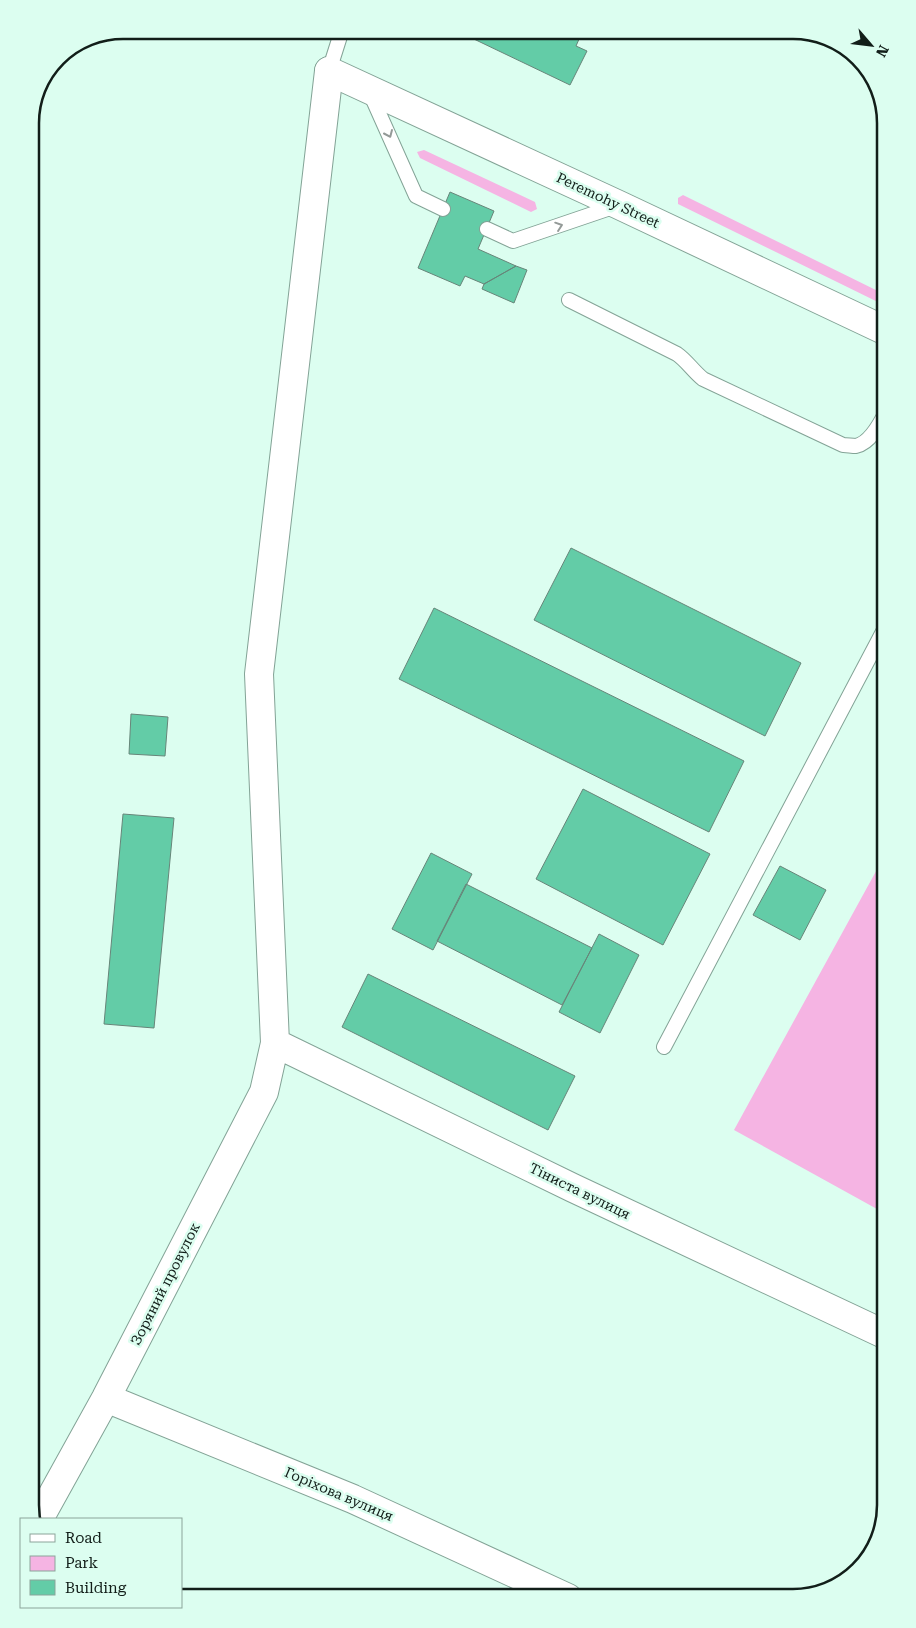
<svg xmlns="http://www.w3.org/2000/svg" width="916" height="1628" font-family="'Roboto Serif',serif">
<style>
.green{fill:#f5b4e3}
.building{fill:#63cca7;stroke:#678579}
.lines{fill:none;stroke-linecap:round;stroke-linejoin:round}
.service-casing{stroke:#83a396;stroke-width:16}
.minor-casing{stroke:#83a396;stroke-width:30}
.primary-casing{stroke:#83a396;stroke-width:30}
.service{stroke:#fff;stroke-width:14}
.minor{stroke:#fff;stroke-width:28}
.primary{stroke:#fff;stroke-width:28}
.oneway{stroke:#949a98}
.labels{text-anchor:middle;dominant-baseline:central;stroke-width:5;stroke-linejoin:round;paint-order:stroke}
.street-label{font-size:14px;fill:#121e19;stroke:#dcfef0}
.rim{fill:none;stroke:#121e19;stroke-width:2.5}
</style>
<rect width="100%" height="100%" fill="#dcfef0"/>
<path class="green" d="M424 150 535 202 537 209 531 212 420 158 417 152Z
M683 195 886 295V306L678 204V198Z
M886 853V1214L734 1130Z"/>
<path class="building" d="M455 30H583L576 46 587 51 570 85Z
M450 192 494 211 478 249 516 266 484 284 465 276 460 286 418 268Z
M516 266 527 270 514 303 482 289 484 284Z
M571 548 801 663 765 736 534 620Z
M434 608 744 761 709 832 399 679Z
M131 714 168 717 165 756 129 754Z
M583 789 710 854 663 945 536 879Z
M123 814 174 818 154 1028 104 1024Z
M431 853 472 874 433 950 392 929Z
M780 866 826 890 800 940 753 915Z
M466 884 592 948 562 1005 437 941Z
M599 934 639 955 600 1033 559 1012Z
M368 974 575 1076 548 1130 342 1027Z"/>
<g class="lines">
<defs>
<path id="service" d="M329 71 342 30
M370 93 416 196 443 209
M487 229 513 241 616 206
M569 300 677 354C687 361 693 371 703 379L843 445C847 445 852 446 856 446 870 443 880 424 886 412
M664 1047 886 626"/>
<path id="minor" d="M275 1043 573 1188 886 1335
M106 1398 353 1499 568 1598
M39 1519 106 1398 264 1092 275 1043 259 674 329 71"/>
<path id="primary" d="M329 71 619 205 886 331"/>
</defs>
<use href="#service" class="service-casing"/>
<use href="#minor" class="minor-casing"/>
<use href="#primary" class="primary-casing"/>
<use href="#service" class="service"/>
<use href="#minor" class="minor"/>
<use href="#primary" class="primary"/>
</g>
<defs><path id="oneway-chevron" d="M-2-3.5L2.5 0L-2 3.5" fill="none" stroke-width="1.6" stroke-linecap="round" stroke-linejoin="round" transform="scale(1.25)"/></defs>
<g class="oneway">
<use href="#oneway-chevron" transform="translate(389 134) rotate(66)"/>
<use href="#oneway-chevron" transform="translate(559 226) rotate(-19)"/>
</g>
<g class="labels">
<g class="street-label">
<text transform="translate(608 200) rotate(25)">Peremohy Street</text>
<text transform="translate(580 1191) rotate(26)">Тіниста вулиця</text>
<text transform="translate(165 1284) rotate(-63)">Зоряний провулок</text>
<text transform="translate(339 1494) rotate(23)">Горіхова вулиця</text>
</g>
</g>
<path d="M0 0H916V1628H0ZM123 39H793A84 84 0 0 1 877 123V1505A84 84 0 0 1 793 1589H123A84 84 0 0 1 39 1505V123A84 84 0 0 1 123 39Z" fill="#dcfef0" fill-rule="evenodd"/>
<path class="rim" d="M123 39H793A84 84 0 0 1 877 123V1505A84 84 0 0 1 793 1589H123A84 84 0 0 1 39 1505V123A84 84 0 0 1 123 39Z"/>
<rect x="20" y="1518" width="162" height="90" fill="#dcfef0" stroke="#8ba49a"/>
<rect x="30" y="1534" width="25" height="8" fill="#ffffff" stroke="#8ba49a"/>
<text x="65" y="1543" font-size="15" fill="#121e19">Road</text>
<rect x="30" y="1556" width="25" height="15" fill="#f5b4e3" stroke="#8ba49a"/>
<text x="65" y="1568" font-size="15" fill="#121e19">Park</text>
<rect x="30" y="1580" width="25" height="15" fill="#63cca7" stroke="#8ba49a"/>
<text x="65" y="1593" font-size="15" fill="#121e19">Building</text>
<g transform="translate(871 45) rotate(118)" stroke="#dcfef0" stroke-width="4" paint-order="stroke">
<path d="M0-4L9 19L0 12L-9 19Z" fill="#121e19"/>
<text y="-8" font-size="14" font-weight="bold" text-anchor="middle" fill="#121e19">N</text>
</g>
</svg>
